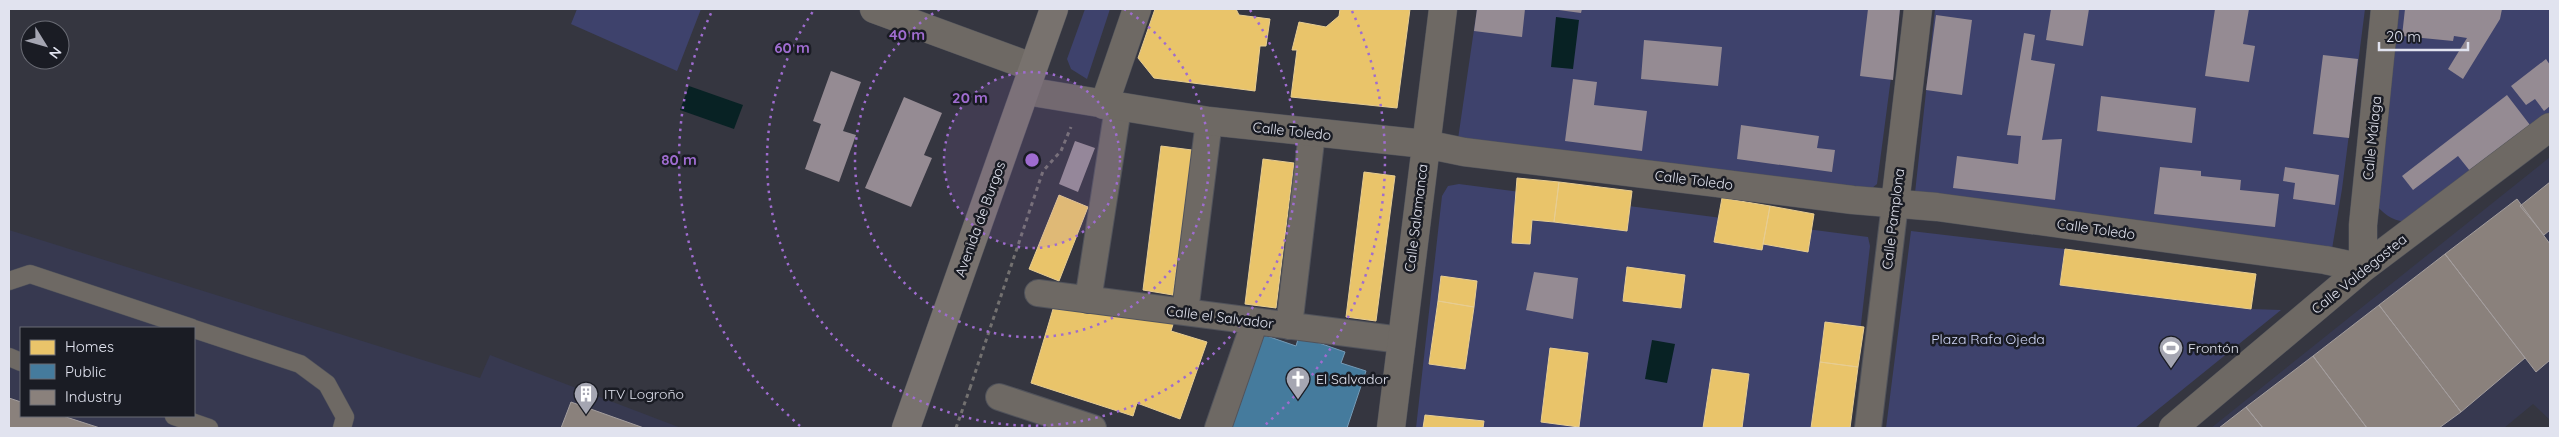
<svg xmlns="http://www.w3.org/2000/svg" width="2559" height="437" font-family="Quicksand,sans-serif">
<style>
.built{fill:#373950;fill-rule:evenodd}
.green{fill:#3e426c}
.water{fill:#082224}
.homes{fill:#e9c46a;stroke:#e7cd92}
.public{fill:#457b9d;stroke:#749ab6}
.industry{fill:#8a817c;stroke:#a49e9e}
.building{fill:#958b93}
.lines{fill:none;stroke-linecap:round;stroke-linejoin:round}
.service-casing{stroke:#51535b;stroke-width:19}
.pedestrian-casing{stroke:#51535b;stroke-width:28}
.minor-casing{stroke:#51535b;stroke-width:29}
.primary-casing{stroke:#51535b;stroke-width:29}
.path{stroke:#737170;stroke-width:3;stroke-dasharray:4 4;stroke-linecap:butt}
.service{stroke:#6e6964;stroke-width:18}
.pedestrian{stroke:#6e6964;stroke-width:26}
.minor{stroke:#6e6964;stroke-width:28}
.primary{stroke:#78726e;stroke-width:28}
.ring{fill:none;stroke:#9f6cd0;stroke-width:2.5;stroke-dasharray:2.5 5}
.labels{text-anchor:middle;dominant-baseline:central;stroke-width:5;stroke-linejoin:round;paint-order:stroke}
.street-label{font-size:14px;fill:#e1e3ef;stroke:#1a1c24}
.park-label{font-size:14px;fill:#d2d8f9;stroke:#1a1c24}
.poi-label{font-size:14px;fill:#e1e3ef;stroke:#1a1c24;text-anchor:start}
.centre{fill:#9f6cd0;stroke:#1a1c24;stroke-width:2.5}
.ring-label{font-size:15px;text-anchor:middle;font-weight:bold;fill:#9f6cd0;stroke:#1a1c24;stroke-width:5;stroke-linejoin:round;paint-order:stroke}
</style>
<rect width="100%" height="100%" fill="#353640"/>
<path class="built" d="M2550 157V420L2533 404 2504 428H2211Z
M9 230 480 378 490 355 681 428H9ZM21 328H194V416H21Z"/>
<path class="green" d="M577 9H701L677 71 571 24Z
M1085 9H1110L1087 79 1071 69 1067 59Z
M1477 9H1900L1877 184 1872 188 1458 139Z
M1935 9H2365L2342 189 2332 249 1915 193Z
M2397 9H2550V116L2411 222C2395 222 2387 217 2376 205Z
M1459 184 1868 237 1870 246 1849 428H1416L1442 196 1448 186Z
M1911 231 2065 249 2060 285 2251 309 2281 310 2135 428H1886Z"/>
<path class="water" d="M1556 17 1579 20 1573 69 1551 67Z
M689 86 743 105 734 129 680 110Z
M1652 340 1675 344 1667 383 1645 379Z"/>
<path class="homes" d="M1155 9H1236L1239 15 1270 19 1266 46H1260L1255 91 1154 78 1138 58Z
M1340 9H1410L1397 108 1291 97 1297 50H1292L1299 22 1326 27 1339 16Z
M1161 146 1192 150 1173 295 1143 290Z
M1263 159 1294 163 1276 308 1245 304Z
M1364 172 1395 176 1376 321 1346 317Z
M1517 178 1559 182 1554 222 1532 220 1530 244 1512 243Z
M1559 182 1632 191 1627 231 1554 222Z
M1059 195 1088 207 1059 281 1029 269Z
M1722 198 1770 206 1762 250 1714 242Z
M1770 206 1814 214 1808 252 1763 244Z
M2065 249 2256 274 2251 309 2060 285Z
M1627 267 1685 275 1681 308 1623 301Z
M1441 276 1477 281 1474 307 1438 301Z
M1438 301 1474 307 1465 369 1429 364Z
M1053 309 1174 321 1171 331 1207 342 1180 419 1137 403 1133 416 1031 383Z
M1825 322 1864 327 1858 367 1820 362Z
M1550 348 1588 353 1579 427 1541 422Z
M1820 362 1858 367 1850 428H1811Z
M1712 369 1749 374 1742 428H1703Z
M1425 415 1484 421 1483 428H1423Z"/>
<path class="public" d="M1261 334 1296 346 1299 336 1345 352 1341 363 1366 371 1347 428H1229Z"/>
<path class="industry" d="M2550 182V230L2544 235 2520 206Z
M2517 199 2550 244V360L2536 372 2445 254Z
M2445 254 2525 358 2461 412 2379 305Z
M2379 305 2461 412 2439 428H2367L2313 356Z
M2313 356 2367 428H2263L2246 407Z
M9 398 21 402V416H63L100 428H9Z
M571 402 644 428H561Z
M2246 407 2263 428H2219Z"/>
<path class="building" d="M1477 9H1525L1522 37 1474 31Z
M1551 9H1582L1581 13Z
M1868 9H1900L1893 80 1860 76Z
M2051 9H2089L2083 46 2046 40Z
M2215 9H2249L2243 44 2255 46 2249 82 2205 76Z
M2405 9H2502L2500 19 2463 79 2448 69 2467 38 2454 36 2453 41 2402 36Z
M1936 15 1972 20 1962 95 1926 90Z
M2024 33 2035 35 2031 60 2055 64 2042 140 2062 139 2055 200 1953 188 1957 156 2018 164 2021 136 2007 135Z
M1644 40 1722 47 1718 86 1641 79Z
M2323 55 2358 59 2349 138 2313 134Z
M2546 59 2550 65V106L2544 111 2535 99 2526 105 2511 86Z
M831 71 861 82 843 131 856 135 839 182 805 169 821 124 813 121Z
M1573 79 1597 82 1594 105 1647 111 1642 151 1565 141Z
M2507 95 2530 125 2470 171 2458 156 2413 190 2402 176Z
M2101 96 2196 108 2192 143 2097 131Z
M904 97 942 113 924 155 932 158 911 207 865 188Z
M1741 125 1819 136 1817 148 1835 150 1832 172 1737 159Z
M1075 141 1095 148 1078 192 1059 184Z
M2160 167 2201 171V176L2241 180 2240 190 2279 194 2275 227 2154 214Z
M2285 167 2339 175 2335 205 2293 199 2295 183 2283 181Z
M1534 272 1578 278 1573 319 1526 310Z"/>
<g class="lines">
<defs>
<path id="service" d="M9 281 30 274 192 328
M194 329 300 364 327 384 345 417 342 428
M9 357 21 362
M174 416 209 428"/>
<path id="pedestrian" d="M1038 293 1401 340
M1088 300 1118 108
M1185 312 1209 121
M1289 326 1312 133
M999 397 1093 428
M1218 428 1255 321
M1868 428 1895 204"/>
<path id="minor" d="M874 9 1032 67
M1026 91 1209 121 1425 144 1464 152 1669 177 1853 200 1937 207 2325 260 2363 268V225L2385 9
M1104 105 1137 9
M1895 204 1918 9
M1391 428 1443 9
M2173 428 2363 268 2550 127"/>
<path id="primary" d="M906 428 1054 9"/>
</defs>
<use href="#service" class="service-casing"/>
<use href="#pedestrian" class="pedestrian-casing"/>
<use href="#minor" class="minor-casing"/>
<use href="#primary" class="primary-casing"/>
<path class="path" d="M970 388 1043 171 1061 151 1071 127
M956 428 970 388"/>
<use href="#service" class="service"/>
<use href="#pedestrian" class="pedestrian"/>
<use href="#minor" class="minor"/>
<use href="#primary" class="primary"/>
</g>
<circle cx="1032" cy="160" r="88" fill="#9f6cd0" fill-opacity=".12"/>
<g class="ring">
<circle cx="1032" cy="160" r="88"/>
<path d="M1124 9A177 177 0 1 1 940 9"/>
<path d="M1250 10A265 265 0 1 1 814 10"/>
<path d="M800 426A353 353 0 0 1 712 11M1352 11A353 353 0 0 1 1264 426"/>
</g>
<defs>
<symbol id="stadium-pin" viewBox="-11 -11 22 30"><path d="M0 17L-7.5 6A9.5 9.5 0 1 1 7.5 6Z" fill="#a5a6b2" stroke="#1a1c24"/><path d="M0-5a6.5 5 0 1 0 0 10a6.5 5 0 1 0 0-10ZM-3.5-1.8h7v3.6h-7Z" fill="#fff"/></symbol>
<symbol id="church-pin" viewBox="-11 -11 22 30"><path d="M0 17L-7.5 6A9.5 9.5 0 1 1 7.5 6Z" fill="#a5a6b2" stroke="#1a1c24"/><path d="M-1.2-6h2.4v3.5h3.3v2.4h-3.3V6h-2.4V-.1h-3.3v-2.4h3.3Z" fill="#fff"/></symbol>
<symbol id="building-pin" viewBox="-11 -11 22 30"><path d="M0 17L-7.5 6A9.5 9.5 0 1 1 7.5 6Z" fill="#a5a6b2" stroke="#1a1c24"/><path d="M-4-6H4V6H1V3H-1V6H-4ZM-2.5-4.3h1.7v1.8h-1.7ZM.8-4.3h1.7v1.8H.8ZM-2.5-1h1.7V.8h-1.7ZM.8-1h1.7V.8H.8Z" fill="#fff"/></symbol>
</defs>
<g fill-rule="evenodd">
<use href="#stadium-pin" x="2157" y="334" width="28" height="38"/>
<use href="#church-pin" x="1284" y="365" width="28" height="38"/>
<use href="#building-pin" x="572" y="380" width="28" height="38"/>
</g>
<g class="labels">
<g class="street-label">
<text transform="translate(1292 131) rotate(6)">Calle Toledo</text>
<text transform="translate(2372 138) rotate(-84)">Calle Málaga</text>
<text transform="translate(1694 180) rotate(7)">Calle Toledo</text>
<text transform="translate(1416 218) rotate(-83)">Calle Salamanca</text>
<text transform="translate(980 219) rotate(-70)">Avenida de Burgos</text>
<text transform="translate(1893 219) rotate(-83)">Calle Pamplona</text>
<text transform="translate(2096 229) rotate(8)">Calle Toledo</text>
<text transform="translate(2359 274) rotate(-39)">Calle Valdegastea</text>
<text transform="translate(1220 317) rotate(7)">Calle el Salvador</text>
</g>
<g class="park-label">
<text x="1988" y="339">Plaza Rafa Ojeda</text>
</g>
<g class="poi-label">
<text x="2188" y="348">Frontón</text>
<text x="1316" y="379">El Salvador</text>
<text x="604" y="394">ITV Logroño</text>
</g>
</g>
<circle cx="1032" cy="160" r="8" class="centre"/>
<g class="ring-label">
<text x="907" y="40">40 m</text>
<text x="792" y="53">60 m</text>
<text x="970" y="103">20 m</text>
<text x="679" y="165">80 m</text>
</g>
<rect width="2559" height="437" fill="none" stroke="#e1e3ef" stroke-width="20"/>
<rect x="20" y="327" width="175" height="90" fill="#1a1c24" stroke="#6a6c75"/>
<rect x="30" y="340" width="25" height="15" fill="#e9c46a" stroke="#6a6c75"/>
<text x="65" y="352" font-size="15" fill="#e1e3ef">Homes</text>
<rect x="30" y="364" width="25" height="15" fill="#457b9d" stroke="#6a6c75"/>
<text x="65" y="377" font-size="15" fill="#e1e3ef">Public</text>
<rect x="30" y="390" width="25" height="15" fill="#8a817c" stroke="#6a6c75"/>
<text x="65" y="402" font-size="15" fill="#e1e3ef">Industry</text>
<g transform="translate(45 45) rotate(127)"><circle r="24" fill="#1a1c24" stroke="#6a6c75"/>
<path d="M0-4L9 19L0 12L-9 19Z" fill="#a5a6b2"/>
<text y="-8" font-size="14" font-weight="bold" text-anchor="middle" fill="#e1e3ef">N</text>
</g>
<path d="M2379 42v8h89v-8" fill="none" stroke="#e1e3ef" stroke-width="2.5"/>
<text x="2386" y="42" font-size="15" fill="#e1e3ef" stroke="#1a1c24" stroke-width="4" paint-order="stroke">20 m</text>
</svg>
